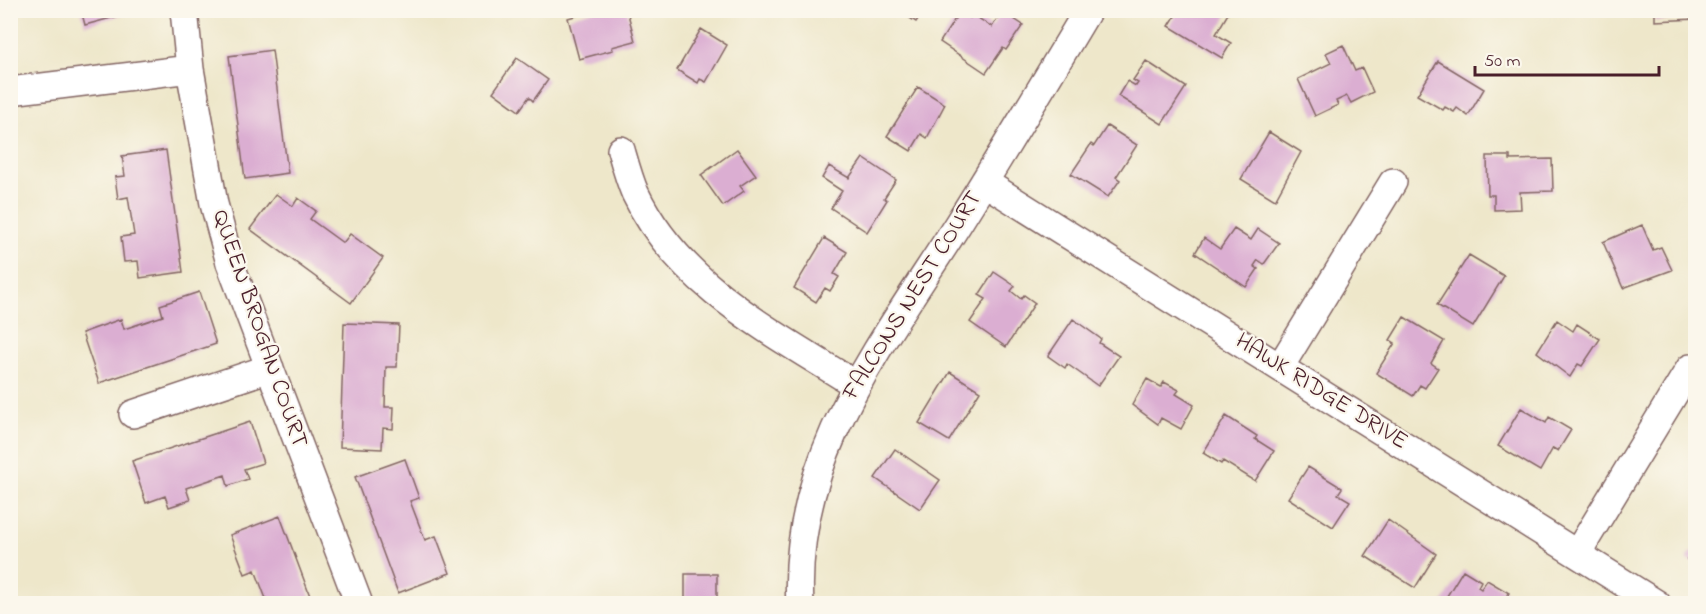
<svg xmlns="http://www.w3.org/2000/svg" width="1706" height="614" font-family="'Indie Flower',sans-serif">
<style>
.building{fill:#dbaed2}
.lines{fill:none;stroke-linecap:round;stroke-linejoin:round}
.minor-casing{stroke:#836563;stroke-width:30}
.minor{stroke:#fff;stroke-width:27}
.labels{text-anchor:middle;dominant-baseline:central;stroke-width:4.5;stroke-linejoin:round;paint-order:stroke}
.street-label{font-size:24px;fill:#4a1f2b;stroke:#fbf7ec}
</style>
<rect width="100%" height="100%" fill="#fbf7ec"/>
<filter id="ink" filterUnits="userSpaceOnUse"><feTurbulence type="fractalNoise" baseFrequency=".0167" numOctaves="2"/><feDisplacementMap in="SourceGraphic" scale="12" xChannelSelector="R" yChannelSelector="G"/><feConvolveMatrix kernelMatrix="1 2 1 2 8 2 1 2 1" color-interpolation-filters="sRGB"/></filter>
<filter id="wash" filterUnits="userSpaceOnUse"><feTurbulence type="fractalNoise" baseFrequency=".008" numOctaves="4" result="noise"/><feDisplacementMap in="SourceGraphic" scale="24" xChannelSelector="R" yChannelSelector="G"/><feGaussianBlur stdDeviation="1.35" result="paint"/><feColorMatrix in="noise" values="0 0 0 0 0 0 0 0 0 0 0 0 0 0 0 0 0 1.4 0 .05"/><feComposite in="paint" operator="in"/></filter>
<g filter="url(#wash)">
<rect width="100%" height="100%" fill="#eee7ca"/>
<g id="blocks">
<path class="building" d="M81 10H137V11L85 25Z
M596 10H627L635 41 612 47 613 50 579 59 568 18Z
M897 10H924L916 22Z
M1179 10 1229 12 1216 34 1231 43 1222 58 1169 26Z
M1655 10H1696V19L1655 21Z
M960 11 970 18 972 14 992 27 1002 11 1023 25 1006 50 1003 48 986 73 940 42Z
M701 29 727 45 706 82 700 79 698 83 677 70Z
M1343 45 1355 71 1362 68 1373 92 1351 103 1347 96 1336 101 1338 105 1315 116 1298 79 1331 63 1326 53Z
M272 50 288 173 245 179 229 56Z
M517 58 548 80 533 101 529 97 519 111 493 92Z
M1146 61 1186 87 1162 124 1118 96 1127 81 1136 86 1138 83 1133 80Z
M1438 61 1484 89 1468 116 1457 108 1454 112 1445 107 1443 110 1417 95Z
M918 87 945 104 927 138 921 134 911 151 887 136Z
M1107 126 1137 145 1116 177 1120 180 1108 197 1071 174 1091 144 1094 146Z
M1269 132 1301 152 1275 200 1241 179Z
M737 149 756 175 740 186 744 191 723 206 701 175Z
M166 150 183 272 140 278 138 261 124 262 121 237 134 235 128 197 118 199 115 177 125 176 122 156Z
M1487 156H1510V160L1552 159 1553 191 1520 192 1521 209 1494 210V195H1488Z
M863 158 896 180 884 198 887 200 867 232 831 208 842 191 822 178 829 166 849 178Z
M276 194 293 206 298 198 316 211 310 219 343 243 350 234 383 258 351 303 250 229Z
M1642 225 1653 250 1661 247 1672 270 1623 288 1603 242Z
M1234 229 1251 240 1258 229 1279 243 1264 264 1258 260 1254 266 1258 269 1246 287 1195 253 1204 238 1220 249Z
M824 238 847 252 834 274 839 277 830 291 825 288 816 302 794 288Z
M1469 255 1504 276 1473 327 1437 305Z
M994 272 1015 286 1011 291 1021 299 1024 295 1035 303 1006 347 970 322 986 299 979 295Z
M199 292 216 344 99 383 82 333 121 319 124 329 163 316 160 305Z
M1404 317 1444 341 1431 363 1438 368 1425 388 1420 385 1413 396 1376 373 1395 343 1390 340Z
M1073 319 1101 339 1099 343 1119 356 1098 386 1067 364 1065 368 1048 356Z
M1557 320 1573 331 1577 324 1600 339 1582 366 1578 364 1570 377 1537 352Z
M344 323 399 325 397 367H386L385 407H394L393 429 383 428 382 449 340 447Z
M950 372 980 391 949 441 919 423Z
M1147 379 1161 387 1164 382 1179 390 1176 394 1194 405 1181 429 1161 418 1158 424 1132 405Z
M1521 408 1546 423 1549 417 1571 430 1558 451 1553 448 1540 471 1498 446Z
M1226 416 1257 436 1255 439 1274 451 1255 481 1223 461 1221 464 1203 453Z
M250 422 263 463 244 469 248 479 228 486 225 475 186 488 190 500 169 507 165 496 146 503 132 461Z
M895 449 940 480 920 509 875 478Z
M405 459 419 498 410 501 425 540 436 536 450 573 398 593 355 477Z
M1308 467 1342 488 1338 494 1350 501 1333 527 1288 498Z
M280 516 313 604H268L255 570 245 574 230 535Z
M1388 520 1436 554 1415 588 1365 556Z
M1696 546V565L1687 559Z
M1463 570 1481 581 1478 587 1481 589 1487 580 1509 593 1503 604H1442Z
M685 574H717V604H685Z"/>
</g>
</g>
<g filter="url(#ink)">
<use href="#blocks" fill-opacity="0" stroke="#836563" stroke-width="1.5"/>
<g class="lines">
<defs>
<path id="minor" d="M184 10 190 69 214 204 230 263 359 604
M10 91 190 69
M621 150C625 164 629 179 635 193 679 286 774 333 856 385
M984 182 1657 604
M1280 367 1393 182
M133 414 270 368
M1578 552 1690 368
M800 604C791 456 883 343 958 224 1002 154 1045 82 1088 10"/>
</defs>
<use href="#minor" class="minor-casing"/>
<use href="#minor" class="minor"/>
</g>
</g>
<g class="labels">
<g class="street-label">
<text transform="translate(913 296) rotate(-58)">FALCONS NEST COURT</text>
<text transform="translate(259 329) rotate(71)">QUEEN BROGAN COURT</text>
<text transform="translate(1321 392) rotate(32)">HAWK RIDGE DRIVE</text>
</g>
</g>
<rect width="1706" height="614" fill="none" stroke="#fbf7ec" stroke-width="36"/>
<path d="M1475 66v9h184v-9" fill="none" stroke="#4a1f2b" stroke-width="3"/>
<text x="1484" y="66" font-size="18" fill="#4a1f2b" stroke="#fbf7ec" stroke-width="4.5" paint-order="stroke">50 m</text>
</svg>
